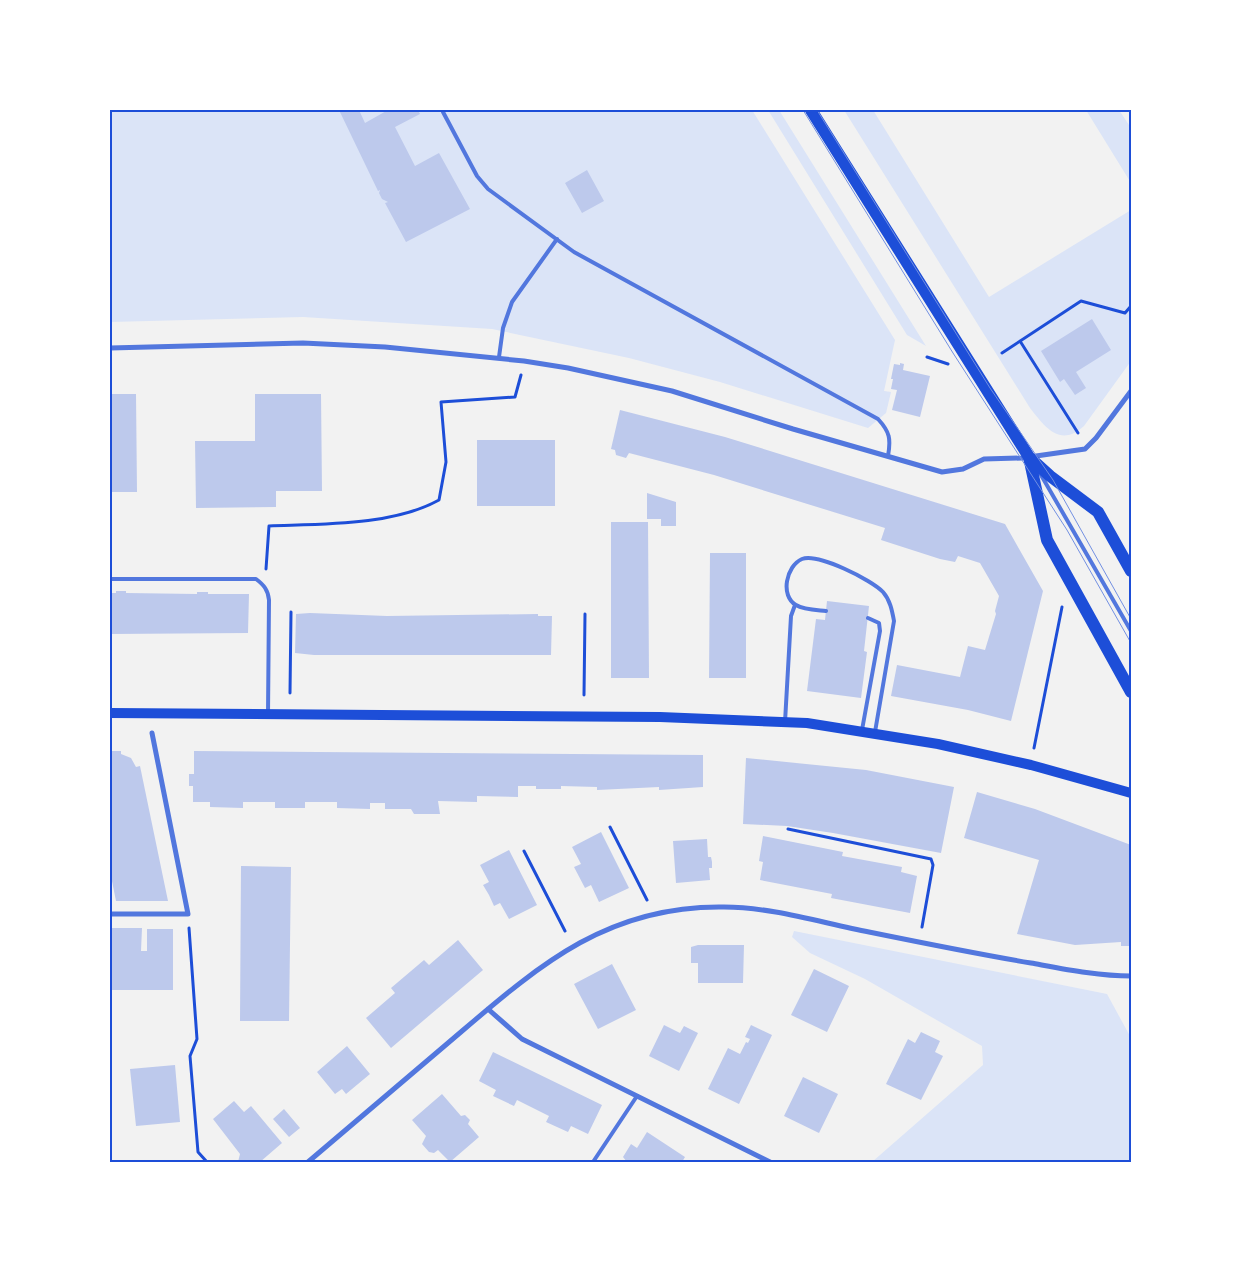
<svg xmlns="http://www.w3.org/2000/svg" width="1241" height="1272" font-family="'PT Sans Narrow',sans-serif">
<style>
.green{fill:#dbe4f7}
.building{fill:#bdc9ec}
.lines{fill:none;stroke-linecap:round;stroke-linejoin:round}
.path{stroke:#1d4ed8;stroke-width:3}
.service{stroke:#5277de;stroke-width:4}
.minor{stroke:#5277de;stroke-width:5}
.secondary{stroke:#1d4ed8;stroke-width:10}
.primary{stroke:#1d4ed8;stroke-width:12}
.tram{stroke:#7290e2;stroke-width:1}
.neatline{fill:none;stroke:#1d4ed8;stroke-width:2}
</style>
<rect width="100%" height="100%" fill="#f2f2f2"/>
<path class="green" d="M110 110H752L895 340 884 391 891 392 886 413 868 428 720 382 629 358 492 329 303 317 110 322Z
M768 110H779L926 346 907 335Z
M844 110H873L989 297 1131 210V361L1084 426C1060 448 1045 427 1030 408Z
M1086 110H1119L1131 128V183Z
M794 931 1107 994 1131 1038V1162H872L983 1065 982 1046 865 979 810 953 792 937Z"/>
<path class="building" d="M339 110H359L365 123 388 110H418L420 114 395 127 415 166 439 153 470 209 406 242 385 203 388 202 382 199 379 193 380 190 378 191Z
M587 170 604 201 582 213 565 183Z
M1092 319 1111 350 1076 372 1086 388 1075 395 1064 379 1060 382 1041 351Z
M900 363 904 364 903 370 930 376 920 417 892 410 897 390 891 389 893 379H891L894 364 900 365Z
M110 394H136L137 492H110Z
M255 394H321L322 491H276V507L196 508 195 441H255Z
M620 410 725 437 1005 524 1043 591 1011 721 968 710 891 696 897 665 960 677 968 646 985 650 996 614 995 611 999 596 980 563 958 556 955 562 940 559 881 540 885 528 714 475 629 453 626 458 616 455 615 450 611 449Z
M477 440H555V506H477Z
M647 493 676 502V526H661V519H647Z
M611 522H648L649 678H611Z
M710 553H746V678H709Z
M116 591H126V593L197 594V592H208V594H249L248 633 110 634V593H116Z
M827 601 869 606 864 651 867 652 861 698 807 691 816 619 825 620Z
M310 613 387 616 538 614V616H552L551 655H314L295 653 296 614Z
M110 751H121V754L131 758 136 767 140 766 168 901H116L110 871Z
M194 751 703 755V787L659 790V787L597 790V787L561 786V789H536V786H518V797L477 796V802L438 801 440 814H414L411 809H385V803H370V809L337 808V802H305V808H275V802H243V808L210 807V802H193V786H189V774H194Z
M746 758 866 770 954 787 941 853 833 833 787 826 743 824Z
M977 792 1035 809 1131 845V946H1121V942L1075 945 1017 934 1039 860 964 838Z
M601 832 629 888 599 902 591 885 585 888 574 867 581 864 572 847Z
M763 836 843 852 842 856 902 867 901 872 917 876 910 913 831 898 832 894 760 880 763 862 759 861Z
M707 839 708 857H711L712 862V868H709L710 880 676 883 673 841Z
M509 850 537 905 509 919 500 903 494 906 489 895 483 885 489 882 480 865Z
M241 866 291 867 289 1021H240Z
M110 928H142L141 951H147V929H173V990H110Z
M458 940 483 970 391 1048 366 1018 395 993 391 988 424 960 429 965Z
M698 945H744L743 983H698V963H691V947Z
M612 964 636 1010 598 1029 574 984Z
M814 969 849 986 827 1032 791 1015Z
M664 1025 680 1033 684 1026 698 1033 679 1071 649 1056Z
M751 1025 772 1035 739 1104 708 1089 728 1048 740 1054 746 1042 748 1043 750 1039 745 1037Z
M921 1032 940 1041 935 1052 943 1056 921 1100 886 1084 908 1039 915 1043Z
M347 1046 370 1074 346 1094 342 1089 335 1094 317 1072Z
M493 1052 602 1105 588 1134 571 1126 568 1132 546 1122 549 1116 517 1100 514 1106 493 1096 496 1090 479 1081Z
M175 1065 180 1122 136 1126 130 1069Z
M803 1077 838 1094 819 1133 784 1116Z
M442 1094 461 1116 465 1115 470 1120 468 1124 479 1137 450 1162 438 1150 434 1153 429 1152 422 1144 426 1136 412 1120Z
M234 1101 244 1112 251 1106 282 1143 260 1162H238L240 1154 213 1119Z
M284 1109 300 1128 289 1137 273 1119Z
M647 1132 685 1157 682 1162H627L623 1157 631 1144 637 1148Z"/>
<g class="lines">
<path class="path" d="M1020 341 1078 433
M1002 353 1081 301 1125 313 1131 306
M927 357 948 364
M266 569 269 526C321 524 392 526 439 500L446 462 441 402 515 397 521 375
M290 693 291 612
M584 695 585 614
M1034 748 1062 607
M610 827 647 900
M788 829 931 859 933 865 922 927
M524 851 565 931
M189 928 197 1039 190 1056 198 1152 207 1162"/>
<path class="service" d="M443 112 477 176 488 189 574 252 878 419C890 432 891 439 888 456
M499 357 503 328 512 302 557 239
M1041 475 1131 631
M110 579H256C264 585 268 590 269 600L268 714
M826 611C817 610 804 610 796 605 780 596 786 566 802 559 818 553 872 580 883 592 890 600 892 610 894 621L875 732
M785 722 791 616 795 605
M862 730 880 631 879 623 868 618
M593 1162 637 1096"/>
<path class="minor" d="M110 348 303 343 385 347 524 361 568 368 672 391 793 429 942 472 963 469 984 459 1022 458 1085 449 1096 438 1131 391
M110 914H188L152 733
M488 1009 522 1039 770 1162
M308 1162C355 1122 401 1083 448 1043 534 970 603 905 724 907 772 907 822 923 869 932 923 943 977 954 1031 963 1064 969 1098 976 1131 976"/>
<path class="secondary" d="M110 713 660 717 807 723 938 744 1031 765 1131 793"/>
<path class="primary" d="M811 110 1029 457 1050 476 1098 512 1131 571
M1029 457 1047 540 1131 692"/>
<path class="tram" d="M803 110 953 353 1067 530 1131 643
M817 110 990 388 1053 480 1131 619"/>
</g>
<rect width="1241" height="1272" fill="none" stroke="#ffffff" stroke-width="222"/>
<rect x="111" y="111" width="1019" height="1050" class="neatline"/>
</svg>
